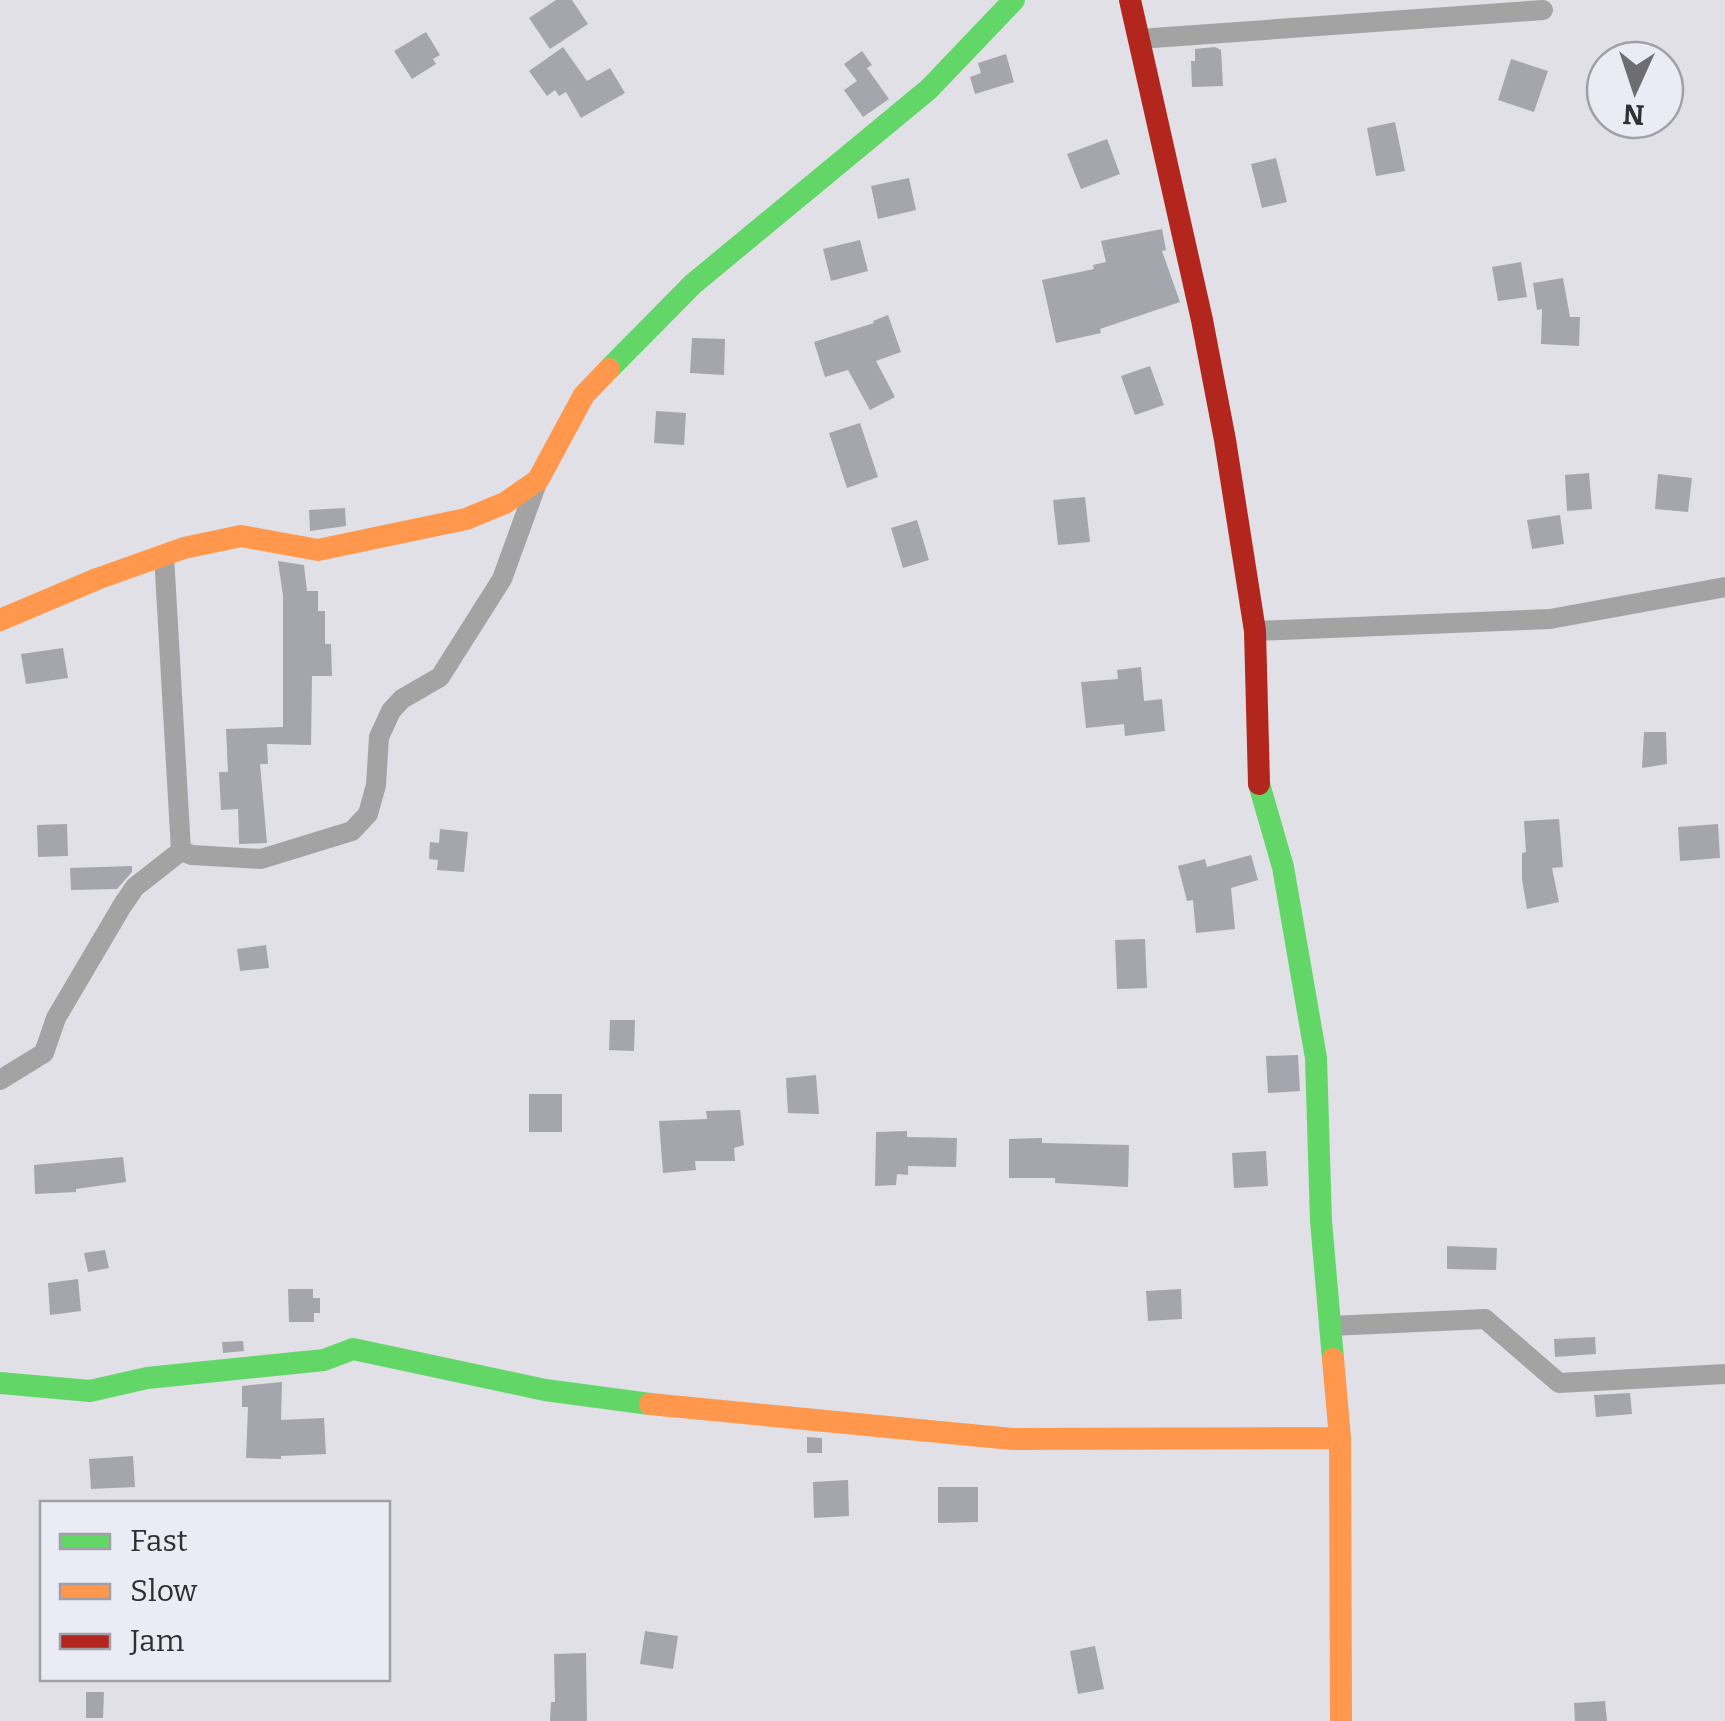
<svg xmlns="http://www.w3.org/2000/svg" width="1725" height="1721" font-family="Bitter,serif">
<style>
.building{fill:#a5a5ad}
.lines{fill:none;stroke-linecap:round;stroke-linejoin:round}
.street{stroke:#a4a3a3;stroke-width:20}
.fast{stroke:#63d668;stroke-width:22}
.slow{stroke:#ff974d;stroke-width:22}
.jam{stroke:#b3261e;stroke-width:22}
</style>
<rect width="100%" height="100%" fill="#e0e0e6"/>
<path class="building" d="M556 0H572L588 24 550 49 529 18Z
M426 32 440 55 433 59 436 64 412 79 394 51Z
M563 47 587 81 610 68 625 93 581 118 566 92 559 96 555 90 547 96 529 71Z
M1215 47 1221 50 1223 86 1192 87 1191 61H1195V49Z
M862 51 872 65 867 68 889 99 863 117 844 90 857 81 844 64Z
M1006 54 1014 82 975 94 970 77 981 73 978 63Z
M1511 59 1548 71 1534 112 1498 100Z
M1395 122 1405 171 1376 176 1367 128Z
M1107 139 1120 174 1081 189 1067 154Z
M1276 158 1287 202 1262 208 1251 164Z
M909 178 916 210 878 219 871 186Z
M1162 229 1166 250 1162 251 1180 302 1100 329 1101 333 1056 343 1042 280 1094 269 1093 265 1106 262 1101 241Z
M860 240 868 271 831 281 823 249Z
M1521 262 1527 297 1498 301 1492 267Z
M1563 278 1570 317H1580L1579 346 1541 344 1542 309 1537 310 1533 283Z
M888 315 901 352 876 361 895 397 870 410 848 370 825 377 814 342 874 323 873 321Z
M692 338 725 339 724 375 690 373Z
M1150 366 1164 405 1135 415 1121 376Z
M656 411 686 413 684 445 654 443Z
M860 423 878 477 847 488 829 433Z
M1589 473 1592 509 1567 511 1565 475Z
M1658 474 1692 478 1688 512 1655 509Z
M1085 497 1090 542 1058 545 1053 500Z
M345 508 346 526 310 531 309 510Z
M1560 515 1564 544 1532 549 1527 520Z
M917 520 929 560 903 568 891 528Z
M278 561 304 565 307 591H318V611H325V644H331L332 676H312L311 745 267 744 268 764H260L267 843 239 844 238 809 221 810 219 772H228L226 729 283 727V596Z
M63 648 68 678 26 684 21 654Z
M1141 667 1144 701 1162 699 1165 731 1125 736 1124 724 1086 728 1081 682 1118 679 1117 670Z
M1644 732H1666L1667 764 1642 768Z
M1559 819 1563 867 1552 868 1559 902 1527 909 1522 879V853L1526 852 1524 821Z
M67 824 68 856 38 857 37 825Z
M1718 824 1720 858 1680 861 1678 827Z
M440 829 468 832 464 872 437 870 438 860 429 859 430 842 439 843Z
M1251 855 1258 880 1231 888 1235 929 1196 933 1193 900 1187 901 1178 866 1205 859 1207 867Z
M132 866V872L117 889 71 890 70 868Z
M1145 939 1147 988 1117 989 1115 940Z
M266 945 269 968 240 971 237 949Z
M610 1020H635L634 1051 609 1050Z
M1298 1055 1300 1091 1268 1093 1266 1056Z
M816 1075 819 1114 788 1113 786 1078Z
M529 1094H562V1132H529Z
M740 1110 744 1145 734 1148 735 1161H695L696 1170 663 1173 659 1121 707 1119 706 1111Z
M907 1131V1137L957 1138 956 1167 908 1166V1175L897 1174 896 1185 875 1186 876 1132Z
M1042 1138V1143L1129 1145 1128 1187 1055 1183V1178H1009V1139Z
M1266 1151 1268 1186 1234 1188 1232 1153Z
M123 1157 126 1182 76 1189V1192L35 1194 34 1165Z
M1447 1246 1497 1248 1496 1270 1447 1269Z
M105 1250 109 1268 88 1272 84 1253Z
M78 1279 81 1311 50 1315 48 1283Z
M288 1289H313V1298H320V1313H314V1322H289Z
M1181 1289 1182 1319 1148 1321 1146 1291Z
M1595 1337 1596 1354 1555 1357 1554 1339Z
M243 1341 244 1351 223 1353 222 1342Z
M282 1382 281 1420 324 1418 326 1454 281 1456V1459L246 1458 248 1407H242V1386Z
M1630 1393 1632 1414 1596 1417 1594 1395Z
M807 1437 822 1438V1453H807Z
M133 1456 135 1487 91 1489 89 1459Z
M848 1480 849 1516 814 1518 813 1482Z
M938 1487H978V1522L938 1523Z
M645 1631 678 1636 673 1669 640 1664Z
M1095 1646 1104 1689 1078 1694 1070 1651Z
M586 1653 587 1721H550L551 1702H555L554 1654Z
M86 1692H104L103 1718H86Z
M1605 1701 1607 1721H1575L1574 1703Z"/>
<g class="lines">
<path class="street" d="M1139 39 1543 10
M164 555 181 851
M1255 631 1550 619 1725 587
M181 851 192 855 261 859 352 831 368 814 376 785 379 737 391 711 402 699 440 677 502 579 538 480
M0 1080 44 1053 56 1018 122 906 135 887 181 851
M1330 1326 1485 1319 1559 1383 1725 1374"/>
<path class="fast" d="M609 369 693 284 929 89 1014 0
M1259 784 1283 867 1316 1058 1321 1221 1333 1359
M0 1383 90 1391 147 1378 324 1360 353 1349 545 1390 650 1404"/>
<path class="slow" d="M0 620 97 579 184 548 241 536 318 550 466 519 505 503 538 480 584 395 609 369
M1333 1359 1340 1438 1341 1721
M650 1404 1012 1439 1340 1438"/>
<path class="jam" d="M1130 0 1202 320 1225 440 1255 631 1259 784"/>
</g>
<rect x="40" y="1501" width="350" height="180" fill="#ebebf6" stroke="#a0a0a8" stroke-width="2.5"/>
<rect x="60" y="1534" width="50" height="15" fill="#63d668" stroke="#a0a0a8" stroke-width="2.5"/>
<text x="130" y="1551" font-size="30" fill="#303034">Fast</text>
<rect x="60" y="1584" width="50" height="15" fill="#ff974d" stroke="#a0a0a8" stroke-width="2.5"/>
<text x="130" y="1601" font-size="30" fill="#303034">Slow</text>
<rect x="60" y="1634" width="50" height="15" fill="#b3261e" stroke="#a0a0a8" stroke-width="2.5"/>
<text x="130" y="1651" font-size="30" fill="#303034">Jam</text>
<g transform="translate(1635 90) rotate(183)"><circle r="48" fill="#ebebf6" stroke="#a0a0a8" stroke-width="2.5"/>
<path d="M0-8L18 38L0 25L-18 38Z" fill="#6e6e72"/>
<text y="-15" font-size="28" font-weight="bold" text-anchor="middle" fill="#303034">N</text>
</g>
</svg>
